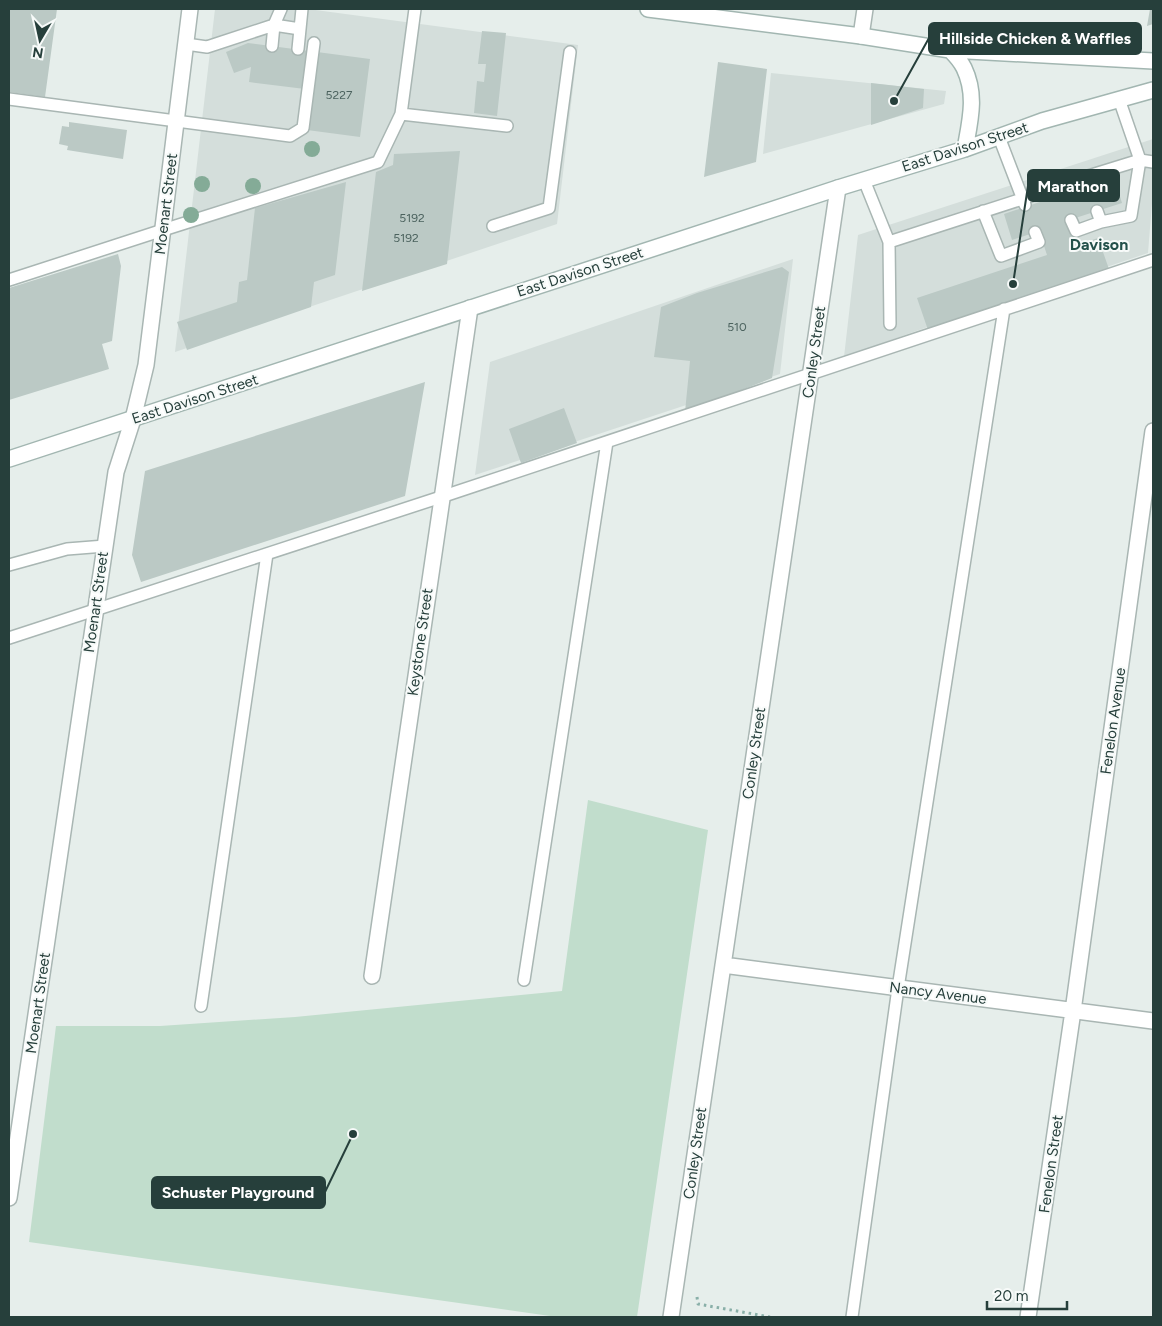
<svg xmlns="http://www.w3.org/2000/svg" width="1162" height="1326" font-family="Figtree,sans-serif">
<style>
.built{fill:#d4dedb}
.green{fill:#c1ddcc}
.building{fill:#bbc9c5}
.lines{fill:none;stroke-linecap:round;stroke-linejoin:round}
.service-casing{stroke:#a9b6b3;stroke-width:14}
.minor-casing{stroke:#a9b6b3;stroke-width:18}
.secondary-casing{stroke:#a2b6b1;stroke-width:18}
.path{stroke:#89afa8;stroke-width:3;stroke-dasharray:2.5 4;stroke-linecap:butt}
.service{stroke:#fff;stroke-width:11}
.minor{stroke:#fff;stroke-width:15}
.secondary{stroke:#fff;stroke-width:15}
.tree{fill:#84ab97}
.labels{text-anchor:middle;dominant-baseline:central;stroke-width:4;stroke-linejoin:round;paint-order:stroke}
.number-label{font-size:12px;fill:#4b625e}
.street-label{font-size:15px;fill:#263f3b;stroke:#f7faf9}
.neighbourhood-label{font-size:16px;font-weight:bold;fill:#23504a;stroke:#f7faf9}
.leader{fill:none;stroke:#263f3b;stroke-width:2}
.callout-dot{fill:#263f3b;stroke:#f7faf9;stroke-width:2}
.callout{fill:#263f3b;stroke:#263f3b;stroke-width:2}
.callout-label{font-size:16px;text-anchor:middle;font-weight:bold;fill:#fff}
</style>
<rect width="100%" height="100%" fill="#e6eeeb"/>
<path class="built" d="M215 9H308L578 45 557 224 175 352Z
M771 73 946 91 944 104 763 154Z
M1153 139V191L1148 253 916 331 844 357 858 235Z
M793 259 780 374 475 475 490 362Z"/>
<path class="green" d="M588 800 708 830 637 1317H557L29 1242 56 1026H160L295 1017 562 991Z"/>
<path class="building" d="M9 9H57L45 97 9 92Z
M1150 9H1153V24L1147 26Z
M482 31 506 33 497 116 474 113 477 81 484 82 486 64H478Z
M248 43 309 51 305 89 249 82 251 67 234 73 226 52Z
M317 52 370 59 360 137 307 130Z
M718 62 767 69 756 162 704 177Z
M871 83 924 89 923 108 871 125Z
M69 122 127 130 123 159 67 150 68 146 59 144 62 126 69 127Z
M460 151 447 264 362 291 376 172 393 165 394 154Z
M1114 177 1122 203 1066 221 1075 246 1098 238 1109 269 928 330 917 298 1047 255 1039 231 1012 240 1004 214Z
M346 182 335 275 314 282 311 307 187 350 177 322 237 302 239 282 247 280 255 208Z
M118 254 121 266 112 341 102 344 109 369 9 400V288Z
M782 267 789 272 772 378 685 412 690 361 654 357 661 307 697 293Z
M425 382 405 496 141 582 132 555 145 471Z
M564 408 577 443 521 463 509 429Z"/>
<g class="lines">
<defs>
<path id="service" d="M415 9 401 114 507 126
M186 44 207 47 274 25 300 29
M272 46 274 25 281 9
M298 49 302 9
M9 99 290 136 303 128 314 43
M1119 99 1140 160 1153 162
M999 137 1025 205
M864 180 889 242 1022 199 1085 177 1140 160 1131 216 1101 222
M983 211 1001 256 1039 242 1035 232
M1071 220 1076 231 1101 222 1097 211
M493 226 549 208 570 52
M889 242 890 324
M9 280 163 230 378 162 401 114
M9 565 67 549 105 546
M9 638 441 497 1153 260
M524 980 607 442
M201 1006 267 554
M852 1317 898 988 1004 309"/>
<path id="minor" d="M861 36 865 9
M723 965 1153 1021
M372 976 470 308
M9 1198 116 472 133 419 146 365 190 9
M671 1317 838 188
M1028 1317 1073 1011 1153 431"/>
<path id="secondary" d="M648 9 861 36 950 50 1153 61
M950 50C955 55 961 62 964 68 977 95 970 121 965 149
M9 459 838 188 965 149 1042 121 1153 90"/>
</defs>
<use href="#service" class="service-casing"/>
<use href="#minor" class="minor-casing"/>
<use href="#secondary" class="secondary-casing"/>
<path class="path" d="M697 1297 698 1304 770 1317"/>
<use href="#service" class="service"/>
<use href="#minor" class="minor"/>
<use href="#secondary" class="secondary"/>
</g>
<g class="tree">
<circle cx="312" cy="149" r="8"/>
<circle cx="202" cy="184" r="8"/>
<circle cx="253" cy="186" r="8"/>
<circle cx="191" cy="215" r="8"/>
</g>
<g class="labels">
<g class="number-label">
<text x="339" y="95">5227</text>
<text x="412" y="218">5192</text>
<text x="406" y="238">5192</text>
<text x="737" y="327">510</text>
</g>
<g class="street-label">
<text transform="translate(965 147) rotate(-18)">East Davison Street</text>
<text transform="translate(166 204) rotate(-83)">Moenart Street</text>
<text transform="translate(580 272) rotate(-18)">East Davison Street</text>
<text transform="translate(814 352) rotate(-82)">Conley Street</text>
<text transform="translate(195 399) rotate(-18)">East Davison Street</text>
<text transform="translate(96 602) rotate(-82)">Moenart Street</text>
<text transform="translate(420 642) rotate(-82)">Keystone Street</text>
<text transform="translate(1113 721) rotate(-82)">Fenelon Avenue</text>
<text transform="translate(754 753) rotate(-82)">Conley Street</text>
<text transform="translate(938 993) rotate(7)">Nancy Avenue</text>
<text transform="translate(38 1003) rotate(-82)">Moenart Street</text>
<text transform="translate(695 1153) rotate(-82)">Conley Street</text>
<text transform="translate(1051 1164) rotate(-82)">Fenelon Street</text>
</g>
<g class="neighbourhood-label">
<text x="1099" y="244">Davison</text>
</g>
</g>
<path class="leader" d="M894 101L929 38M1013 284L1028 186M353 1134L325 1192"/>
<g class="callout-dot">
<circle cx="894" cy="101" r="5"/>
<circle cx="1013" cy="284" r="5"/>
<circle cx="353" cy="1134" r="5"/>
</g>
<g class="callout">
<rect x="929" y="23" width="212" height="31" rx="5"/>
<rect x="1028" y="170" width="91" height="31" rx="5"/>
<rect x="152" y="1177" width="173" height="31" rx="5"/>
</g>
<g class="callout-label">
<text x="1035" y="44">Hillside Chicken &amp; Waffles</text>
<text x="1073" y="192">Marathon</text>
<text x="238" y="1198">Schuster Playground</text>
</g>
<rect width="1162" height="1326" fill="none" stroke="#263f3b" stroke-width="20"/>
<g transform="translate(40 40) rotate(189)" stroke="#f7faf9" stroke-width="4" paint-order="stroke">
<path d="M0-4L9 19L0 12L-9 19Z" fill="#263f3b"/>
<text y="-8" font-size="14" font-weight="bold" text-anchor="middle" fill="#263f3b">N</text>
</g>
<path d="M987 1301v8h80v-8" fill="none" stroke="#263f3b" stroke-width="2.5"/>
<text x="994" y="1301" font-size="15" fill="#263f3b" stroke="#f7faf9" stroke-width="4" paint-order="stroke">20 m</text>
</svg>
